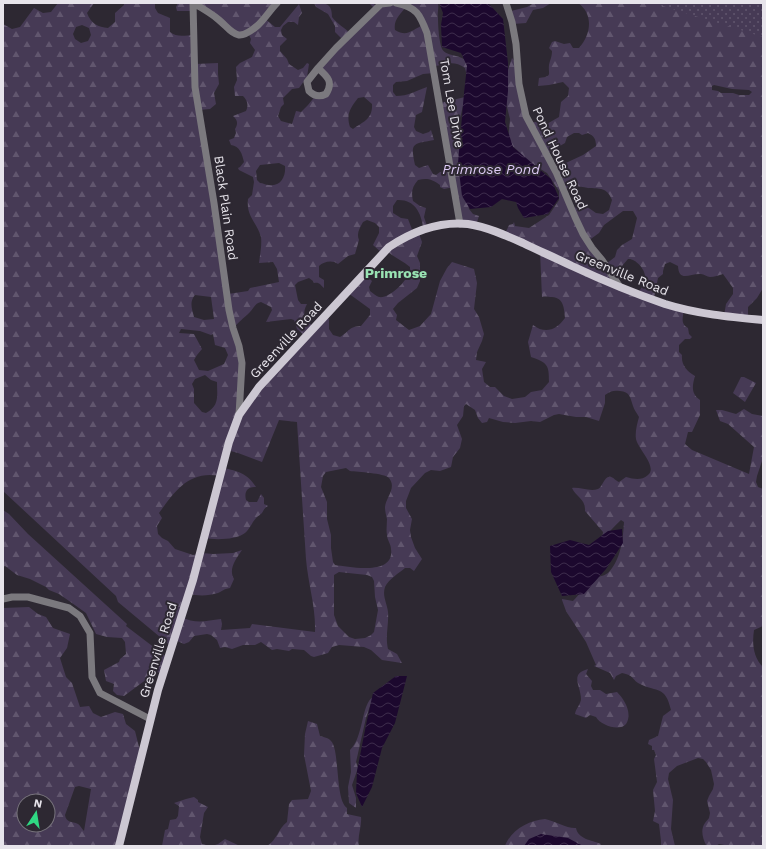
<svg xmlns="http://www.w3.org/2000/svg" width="766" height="849" font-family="'Work Sans',sans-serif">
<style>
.forest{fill:url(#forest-firs);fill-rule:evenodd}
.park{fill:url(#park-dots)}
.water{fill:url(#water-waves)}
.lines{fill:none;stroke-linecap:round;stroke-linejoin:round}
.minor{stroke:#7b797e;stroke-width:7}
.major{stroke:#ccc7d2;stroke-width:8}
.labels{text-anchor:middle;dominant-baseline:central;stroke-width:4;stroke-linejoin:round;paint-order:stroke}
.street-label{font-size:13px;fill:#e7e4eb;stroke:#2d2832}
.water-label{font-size:14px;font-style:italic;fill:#ddcaf5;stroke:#2d2832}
.neighbourhood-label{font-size:14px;font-weight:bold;fill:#99e3b3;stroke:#2d2832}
</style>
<defs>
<pattern id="forest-firs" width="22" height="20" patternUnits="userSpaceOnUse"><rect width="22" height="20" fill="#463a55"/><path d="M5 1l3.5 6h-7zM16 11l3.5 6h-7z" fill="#61566e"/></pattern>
<pattern id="park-dots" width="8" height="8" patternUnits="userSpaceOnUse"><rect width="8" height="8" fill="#463a55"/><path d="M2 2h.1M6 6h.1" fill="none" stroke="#61566e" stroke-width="1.8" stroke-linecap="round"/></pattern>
<pattern id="water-waves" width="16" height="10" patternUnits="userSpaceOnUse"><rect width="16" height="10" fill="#1c082e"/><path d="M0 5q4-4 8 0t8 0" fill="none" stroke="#3d2c4c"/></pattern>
</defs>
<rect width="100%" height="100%" fill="#2d2832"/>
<path class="forest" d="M58 3H94L87 13C91 24 98 27 108 28L115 22V13L124 5V3H155V8L158 13 170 18V32C177 38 186 35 194 35L195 64 218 63V74L219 84 214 93 216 104 210 109 199 110 228 294 248 291 250 288 279 282 277 269 273 262 259 263C260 255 262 245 261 237 257 222 246 217 248 199L252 195 254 182 253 177 239 170 238 168 240 167 244 162C242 154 240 146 231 145L229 140 234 138 236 133 235 129C238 124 238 120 233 116L246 111C249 105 247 100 243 96H235L234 87 237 80 236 67 240 63 252 57 255 50 250 43 251 39 249 35 240 34 194 3H277L264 18 275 27H280L299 4 302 13 299 17 298 25 294 22H288L283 26 281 30 282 35 287 39 280 46V51L287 59 289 64 298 70 303 68 307 63 309 64 307 77 299 88 292 89 283 98 284 104 281 107 278 116 281 121 292 124 296 111 301 112 308 105 316 95H323L330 88 320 69 343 40 335 32V26L328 14 316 7 314 3C326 3 332 3 332 17 337 24 344 27 350 33L375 9 369 3H373L377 7 386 3H438C439 9 437 13 438 18 438 26 439 42 442 49 447 58 463 53 468 64 470 69 469 79 469 85L465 68C454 60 447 64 435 66L434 73 423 74 407 81 396 82 393 85V92L396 96C408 96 416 91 427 87L422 112 416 115 414 127 416 131 423 134 429 132 431 130 434 140C413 144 410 142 415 165L419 168 428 165 433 174 436 175 440 172 451 170 440 103 465 97 456 136 460 148 469 209 473 214 479 216 476 225 460 223 454 187 444 189 440 187V185C432 179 427 178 418 180 412 187 411 192 413 201L420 206 426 208 424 217 427 226 423 227C421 212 414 199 397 200L393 206V213L401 218 408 219 413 232 418 231 422 242 417 256 420 263V281L417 288 398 303 393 309 397 315 396 320 409 330 420 326 431 314 440 281 447 268 452 262 474 269 477 283 474 309 479 317 484 334 482 341 477 352 476 360 486 362 482 369 484 382 490 387H495L504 396 512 399 525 397 531 392 542 390 549 382C549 365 548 363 531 357L528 342 533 325C546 335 557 329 565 318 564 308 564 298 552 297 548 297 546 296 542 297L540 251 505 234 509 225 513 224 514 222 515 226 529 228 549 215 559 200V191L547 173 526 160 517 150 508 142 510 119 506 103 504 82 512 58 516 63 531 123 539 121 545 125 559 117 561 102 568 96 569 88 563 82 549 85 538 86 539 78C553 76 548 75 549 65 550 60 552 57 552 51L549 48 552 42 555 41 564 44 570 43 573 48H579C591 35 594 14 578 3H763V288L757 298 748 307V317L724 316 726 304 733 294V288L723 274C719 275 714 277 710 277 707 277 704 274 701 274 690 273 679 283 678 266L670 262 665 264 663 271V274L658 278 654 298 684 310C683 317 680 324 688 328L689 334 692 337 690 339H685L679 345V352L682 355C681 365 687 371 695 376 692 386 691 394 700 400V415L692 432H688L685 444 692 450 749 474 754 447 728 424 720 421 716 410H722L736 414 744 409 752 414 763 416V458L757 476 756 482 758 487 763 489V626L754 630C752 643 753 657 763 667V846H730L719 844 716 846H702L706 845C703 839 700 830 705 823 706 821 708 820 709 818L710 813 707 801 709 796 713 789 714 784 711 770 706 762 703 759 698 758 677 766 669 773 668 779 673 800 671 829 675 846H661V841L659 824 653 821 655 811 653 790 657 782 654 759 656 755 654 750H652V746L648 744 649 740 658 736 663 716 671 710C665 685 658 693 640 684 632 680 634 675 622 673L616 676 614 680 610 673 594 666 596 665 586 642 566 611 562 600V599L573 601C579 595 588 582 595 578 600 576 605 576 609 572 621 559 623 539 624 522L621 520C614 526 609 533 602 539L603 532 585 511C586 499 576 497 572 488 580 487 590 492 598 489 603 487 604 475 611 477 613 477 616 481 619 482L626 477C634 479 641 481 648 475 658 467 638 449 636 439 635 432 637 424 639 417 637 413 634 410 633 406 630 397 630 392 620 391 614 390 610 391 605 395V403L599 421 586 417H576L559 414 554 415 540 422 531 421 515 423 503 422 489 418 487 422 482 423 478 418 475 410 466 404 464 406 463 416 457 425 462 439 460 448 453 457 451 467 440 471 431 470 425 473 411 488 406 501V508L412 519 410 530 411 537 415 548 422 559 414 571 410 568H405C399 573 389 579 385 587 382 596 387 603 388 612 389 624 385 636 388 649L397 654 402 663 382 660 371 650 364 647 339 645 332 647 328 653 314 657 311 656 304 650 292 649 289 651 277 649 272 650 261 642 255 645H243L232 649 225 647 220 648 217 640 211 635 207 634 194 636 189 642 184 644 175 640 172 647 118 602 116 596 3 491V24L12 29 20 27 34 8 43 13 51 12ZM407 6 424 25C412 29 408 38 395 30 393 20 401 13 407 6ZM82 25 89 28 91 35 88 41 81 43 75 39 73 34 76 27ZM714 85 732 89 749 90 752 92 749 95H739L733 93H721L718 91 712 90V86ZM364 97 372 104C373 119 363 122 353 129L350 127C346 115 350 108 358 98ZM574 133H579L582 135 588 133C594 136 596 139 596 146L583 155 555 168 548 153 565 143 567 137ZM279 163 285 166C286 176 281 187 269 185 265 185 263 183 260 183L257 180 256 171 260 165ZM574 186C579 186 583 187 588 188 600 189 607 187 612 200L609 210 603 214 596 213 583 204 572 209 564 189ZM623 211H633L637 218 632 239 622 245 617 250 615 257 606 264 588 241 599 233 604 225ZM367 220 375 223 379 227V233L373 245 382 253 386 250C394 258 402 260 410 267 410 269 410 271 409 273 406 282 389 299 379 297 376 296 373 293 370 291L369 287 372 281 363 273 348 293 370 309V315L361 326C348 327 350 331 340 337L333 335 329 329V319L324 316 313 327C306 319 301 315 307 304H301L298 300 295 285 298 282 309 278 313 281 314 283C320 282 320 285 324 288V280L319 277V266C324 261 333 260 338 264L348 256 355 254 359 240C356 233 360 228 363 222ZM628 259C635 258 645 269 645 276 645 282 642 287 639 292L619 285 612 272 622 266ZM195 295 211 297 214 319 204 320 194 317C192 309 189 302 195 295ZM261 302 271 307 272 310 266 322 291 319 294 320 297 329 305 336 240 410V349L233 329C239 321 243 319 250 312 254 308 255 303 261 302ZM181 329 200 331 211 335 213 334 215 345 225 348 228 355 224 364 208 371 199 370 194 360 197 355 202 349 194 334 179 333ZM205 375 211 380 217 382C217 395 220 406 206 413L202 412 194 403V389L192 384 195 379ZM279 420 297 422C300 468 303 514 306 559 308 584 316 607 315 632L252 624 250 628 221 630 222 624 221 619C206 621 195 624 181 617L189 594C199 596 208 596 218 593 223 591 223 589 230 588L234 579C228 569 236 559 242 550L233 553 213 554 202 553 193 555 175 549 168 541 162 538 158 534 157 526 162 518 159 513C175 491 189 470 220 476L204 538C215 540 236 540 245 533 250 529 252 522 257 517 258 516 260 515 262 513 264 510 264 508 268 506L264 504V498L261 494 257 502H249L246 500C244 492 247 486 256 487 247 473 238 471 223 468L227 450 238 453 262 462ZM346 468 350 471C358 472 384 473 389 478 397 488 386 497 385 507 385 511 386 515 387 519 387 524 386 530 387 535 387 540 391 544 391 549 395 576 350 567 335 565L333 562 331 548V535L327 519V502L321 487 323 476 326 472ZM339 572 367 575 372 577 374 581 375 597 378 610 374 632 371 635 365 638 355 639 349 637 338 626 334 615V575Z
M178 3H193V11H177L176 7Z
M534 3H551L543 8 533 10 526 23 513 24 511 11 527 7Z
M741 377H744L756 383 745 402 733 393Z
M3 510 9 514 28 534 127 624 126 626 168 658 164 673 154 672 147 679 124 696 117 695 113 691 114 684 106 681 104 670 119 662 120 659 126 654 125 642 122 638 107 637 96 634 86 613 72 603 59 594 49 590 46 587 30 579 17 575 5 566 3 567Z
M29 607 38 614 46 617 53 628 70 634 67 648 60 658 66 677 72 683 80 707 89 706 93 713 101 717 115 712 123 714 126 724 135 731 141 755 116 846H3V608ZM79 786 91 789 84 831C82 829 80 825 78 824 72 821 66 823 65 815L75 787ZM24 801H48V825H24Z
M588 669 586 674 592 681 591 686 593 690H600L606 694 617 692C624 699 633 713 626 724 620 732 600 725 596 717L590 715 586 718 575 714C576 708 581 704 581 699 581 686 569 674 588 669Z
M373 697 366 718 356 762 358 768 352 785 356 798V808L349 803 348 787 351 772 350 750C364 737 361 704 373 697Z
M308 721 317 724 320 736C323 737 329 738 331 741 340 750 335 800 347 808V814L361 817C362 827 357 836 359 846H267C277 840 278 829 287 822L289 804 292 800 308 799 311 791 304 755 305 734Z
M194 797 198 800V802L208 807 204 813 200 837 202 844 211 846H162L165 830 168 829 170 820 176 819 178 816 179 806 174 803 186 799Z
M545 819C555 821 568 829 576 828 578 839 591 840 601 844L599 846H505C511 830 529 820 545 819Z
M225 839 240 846H250H212L218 844Z"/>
<path class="park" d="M653 3H763V37Z"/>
<path class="water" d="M439 3H488L503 19 508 63V91L505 122 513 147 551 179 559 198 548 214 524 218 518 208 516 202 502 199 491 207 470 209 462 196 458 163 464 93 467 66 461 53 442 47 441 25 443 13Z
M622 529 623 543 606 569 584 594 562 596 551 572 550 546 570 540 589 545 608 531Z
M396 676H407L395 723 382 748 372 787 362 807 356 793 357 771 367 720 373 693Z
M541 834 568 838 583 846H524L529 839Z"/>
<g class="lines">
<path class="minor" d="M193 3 195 87 214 203 229 310 233 328 239 346 242 363 239 415
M193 3C202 8 211 13 219 20 234 33 237 43 257 26 264 20 270 10 277 3
M396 3C417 7 420 15 427 33L460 224
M506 3 512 22 516 44 519 84 526 116 556 172 575 217 583 234 592 248 602 260 620 287
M318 68 336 48 381 4 390 3
M318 68C327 76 334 82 326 94 320 97 314 96 309 91L307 82Z
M3 599 12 597H28L69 608 80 616 90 633 92 677 100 693 150 719"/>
<path class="major" d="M119 846 158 690 193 580 229 442 239 415 259 387 389 247C413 231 439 221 468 224 487 227 505 235 523 243 539 251 556 258 572 266 602 280 633 293 665 304 697 314 730 317 763 320"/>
</g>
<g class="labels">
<g class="street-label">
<text transform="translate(452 103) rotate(80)">Tom Lee Drive</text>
<text transform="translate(560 158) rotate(65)">Pond House Road</text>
<text transform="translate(226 208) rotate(82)">Black Plain Road</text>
<text transform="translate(622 273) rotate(22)">Greenville Road</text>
<text transform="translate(286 340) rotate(-47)">Greenville Road</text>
<text transform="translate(158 650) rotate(-73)">Greenville Road</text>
</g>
<g class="water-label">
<text x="491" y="169">Primrose Pond</text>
</g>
<g class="neighbourhood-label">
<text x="396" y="273">Primrose</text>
</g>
</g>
<rect width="766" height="849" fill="none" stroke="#e7e4eb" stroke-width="8"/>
<g transform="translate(36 813) rotate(12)"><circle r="19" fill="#2d2832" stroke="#77737c"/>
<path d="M0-3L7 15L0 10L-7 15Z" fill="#2fd883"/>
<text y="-6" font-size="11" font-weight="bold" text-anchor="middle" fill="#e7e4eb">N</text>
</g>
</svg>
